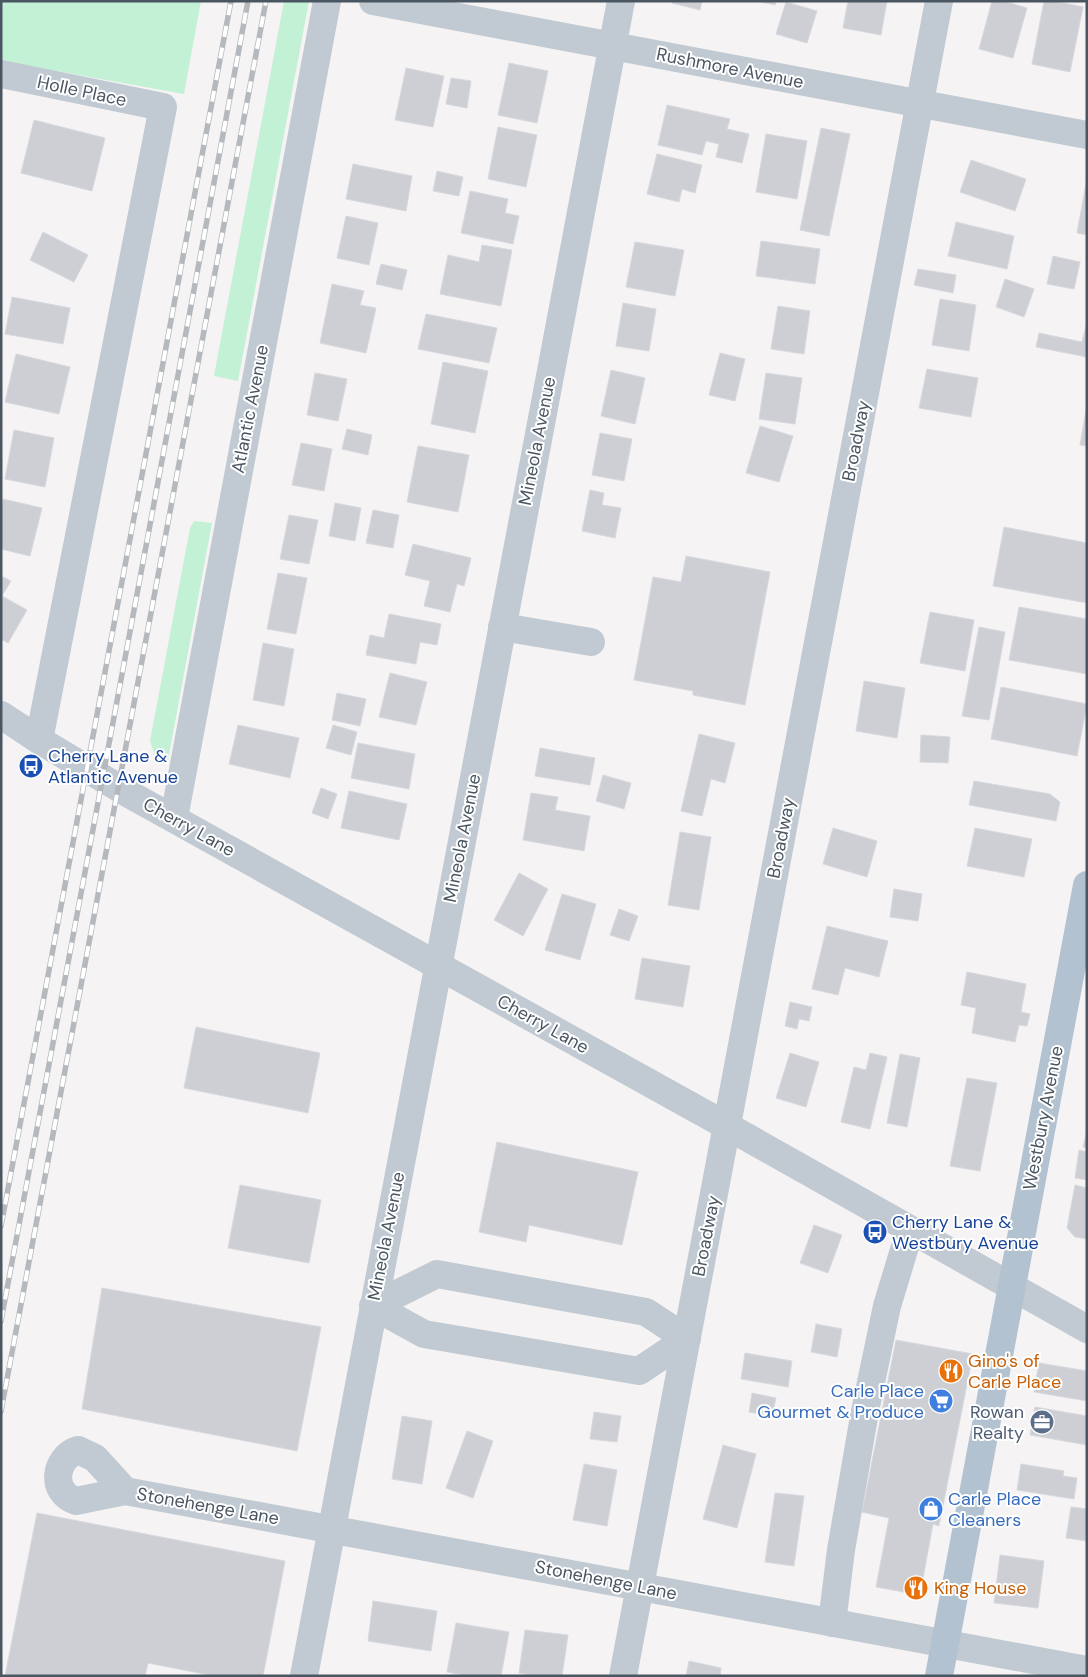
<svg xmlns="http://www.w3.org/2000/svg" width="1088" height="1677" font-family="'DM Sans',sans-serif">
<style>
.green{fill:#c3f1d5}
.building{fill:#cdcfd5;stroke:#d7d9de}
.lines{fill:none;stroke-linecap:round;stroke-linejoin:round}
.minor{stroke:#c1cad2;stroke-width:28}
.major{stroke:#b3c2d1;stroke-width:28}
.rail-casing{stroke:#b5b8bd;stroke-width:5.5}
.rail{stroke:#fff;stroke-width:4;stroke-dasharray:11;stroke-linecap:butt}
.labels{text-anchor:middle;dominant-baseline:central;stroke-width:4;stroke-linejoin:round;paint-order:stroke}
.street-label{font-size:18px;fill:#4a5661;stroke:#fff}
.transit-label{font-size:18px;fill:#164399;stroke:#fff;text-anchor:start}
.food-label{font-size:18px;fill:#c56008;stroke:#fff;text-anchor:start}
.shop-label{font-size:18px;fill:#366cbe;stroke:#fff;text-anchor:end}
.service-label{font-size:18px;fill:#4e5e75;stroke:#fff;text-anchor:end}
</style>
<rect width="100%" height="100%" fill="#f5f3f3"/>
<path class="green" d="M1 1H201L184 94 1 61Z
M284 1H309L238 381 214 376Z
M194 521 212 523 168 760 155 756 150 741 190 528Z"/>
<path class="building" d="M673 1H702L700 10 672 3Z
M756 1H776L775 5Z
M848 1H887L881 35 843 28Z
M992 1H1004L1027 8 1013 58 979 49Z
M1044 1H1054L1083 7 1070 72 1032 64Z
M786 2 817 11 807 43 776 34Z
M509 63 548 71 537 123 498 115Z
M406 68 444 76 433 127 395 120Z
M451 78 471 81 467 108 446 104Z
M667 105 730 119 727 129 749 134 742 163 716 157 719 144 706 141 702 155 658 145Z
M34 120 105 138 92 191 21 173Z
M498 127 537 135 526 187 488 179Z
M821 128 850 134 829 236 800 230Z
M766 134 807 141 797 199 756 192Z
M657 154 702 165 695 193 682 189 679 202 647 194Z
M971 160 1026 179 1015 211 960 192Z
M353 164 412 176 406 211 346 199Z
M437 171 463 177 459 196 433 191Z
M1087 178V235L1077 233Z
M470 191 508 199 505 213 519 216 513 244 461 233Z
M346 216 378 223 369 265 337 258Z
M956 222 1014 236 1007 269 948 256Z
M43 232 88 255 74 282 30 260Z
M761 241 820 249 815 284 756 276Z
M635 242 684 250 675 296 626 287Z
M482 245 512 250 501 306 440 294 448 255 479 262Z
M1053 256 1080 262 1074 289 1047 284Z
M381 264 407 270 402 290 376 284Z
M918 269 956 275 953 293 914 285Z
M1005 279 1034 289 1024 317 996 307Z
M332 284 364 291 360 305 376 308 366 353 320 343Z
M12 297 70 308 63 344 5 334Z
M940 299 976 305 969 351 932 345Z
M623 303 656 309 649 351 616 346Z
M778 306 810 311 804 354 771 349Z
M426 314 497 328 489 363 418 349Z
M1087 322V357L1036 347 1039 333 1082 342Z
M720 353 745 359 735 401 709 395Z
M16 354 70 367 59 414 5 402Z
M443 362 488 371 475 433 431 424Z
M927 369 978 378 971 417 919 408Z
M611 370 645 378 635 424 601 416Z
M315 373 347 379 338 421 307 415Z
M766 373 802 378 795 424 759 419Z
M1087 404V446L1080 445Z
M760 426 793 436 779 482 746 473Z
M347 429 372 435 368 455 342 449Z
M14 430 54 438 45 487 5 479Z
M600 433 632 439 624 481 592 475Z
M301 443 332 449 324 491 292 485Z
M418 446 469 455 458 512 407 502Z
M590 490 604 493 602 505 621 508 615 538 582 531Z
M3 499 42 508 30 556 1 549V506Z
M335 503 361 508 355 541 329 536Z
M373 510 399 515 393 548 366 543Z
M289 515 318 520 309 564 280 559Z
M1004 527 1087 543V603L993 586Z
M413 544 471 558 464 586 457 584 450 612 424 606 430 581 405 575Z
M686 556 770 572 745 705 693 695V691L634 680 653 577 681 582Z
M278 573 307 578 296 634 267 629Z
M1 576 11 581 2 596 27 610 8 643 1 639Z
M1019 607 1087 619V674L1009 660Z
M930 612 974 620 965 671 920 663Z
M389 614 441 624 437 645 420 642 416 664 366 655 370 635 384 638Z
M979 627 1005 632 989 720 962 716Z
M263 643 294 649 284 706 253 700Z
M390 673 427 682 416 725 379 717Z
M864 681 905 688 897 738 856 731Z
M1001 687 1087 704 1077 756 991 739Z
M337 693 366 699 360 726 332 720Z
M238 725 299 738 290 778 229 764Z
M333 725 357 732 351 755 326 748Z
M699 734 735 743 725 783 711 779 702 816 681 811Z
M921 735 950 737 948 763 920 762Z
M358 743 415 754 409 789 351 778Z
M540 748 595 758 590 785 535 776Z
M603 775 631 783 624 809 596 801Z
M974 781 1050 794 1060 802 1056 821 969 805Z
M321 788 337 794 328 819 312 813Z
M349 791 407 804 399 840 341 828Z
M531 793 558 797 555 810 590 816 584 851 523 840Z
M833 828 877 841 867 877 823 864Z
M975 828 1032 839 1024 877 967 866Z
M680 832 711 837 699 910 668 905Z
M519 873 548 889 523 936 494 920Z
M894 889 922 894 918 921 890 917Z
M562 894 596 904 580 960 545 950Z
M619 909 638 916 629 941 610 935Z
M827 926 888 941 879 977 845 968 838 995 812 989Z
M642 958 690 966 683 1007 635 999Z
M967 972 1026 984 1021 1012 1030 1014 1027 1026 1019 1025 1015 1042 972 1033 976 1008 961 1005Z
M790 1002 812 1007 809 1021 799 1019 797 1029 785 1026Z
M196 1027 320 1053 308 1113 184 1088Z
M790 1053 819 1062 806 1107 776 1098Z
M870 1053 887 1057 870 1129 841 1122 854 1067 866 1070Z
M900 1054 920 1058 907 1127 887 1123Z
M967 1078 997 1083 980 1171 950 1166Z
M1087 1130V1148L1083 1147Z
M497 1142 638 1172 622 1245 529 1225 526 1242 479 1232Z
M1079 1150 1087 1152V1180L1075 1178Z
M240 1185 321 1200 309 1263 228 1248Z
M1075 1185 1087 1188V1239L1075 1237 1067 1228Z
M814 1225 842 1235 828 1273 800 1263Z
M102 1288 321 1327 297 1451 82 1409Z
M816 1324 842 1329 837 1357 811 1352Z
M896 1340 973 1354 939 1526 933 1524 920 1595 876 1587 889 1518 862 1512Z
M745 1353 792 1361 788 1387 741 1379Z
M1039 1363 1087 1371V1401L1034 1392Z
M752 1393 776 1398 772 1416 749 1412Z
M1035 1407 1087 1416V1445L1030 1435Z
M594 1412 621 1416 617 1442 590 1439Z
M402 1416 432 1421 422 1484 392 1479Z
M467 1431 493 1441 473 1498 446 1488Z
M723 1445 756 1454 737 1528 703 1519Z
M584 1464 617 1470 607 1526 573 1520Z
M1021 1464 1064 1471 1063 1476 1077 1478 1074 1499 1017 1490Z
M775 1493 804 1496 794 1566 765 1562Z
M1071 1507 1087 1509V1541L1066 1538Z
M37 1513 285 1561 263 1676H214L148 1663 145 1676H5Z
M1000 1555 1044 1561 1038 1608 994 1603Z
M373 1601 437 1611 431 1651 368 1641Z
M456 1623 509 1632 501 1676H469L447 1672Z
M525 1630 568 1635 562 1676H536L519 1673Z
M689 1661 721 1668 720 1676H686Z"/>
<g class="lines">
<path class="minor" d="M373 1 1087 135
M1 74 163 107 39 740
M502 627 591 642
M1 715 39 740 129 794 727 1126 1087 1329
M174 818 327 1
M437 1274 646 1312 687 1339 639 1371 424 1334 373 1306Z
M125 1491 95 1458 78 1450C55 1457 49 1492 76 1501L125 1491 1087 1670
M832 1623 841 1550 865 1411 887 1306 910 1230
M304 1676 621 1
M623 1676 939 1"/>
<path class="major" d="M939 1676 1087 885"/>
<defs>
<path id="rail" d="M1 1226 231 1
M1 1321 248 1
M1 1411 266 1"/>
</defs>
<use href="#rail" class="rail-casing"/>
<use href="#rail" class="rail"/>
</g>
<defs>
<symbol id="bus-disc" viewBox="-11 -11 22 22"><circle r="9.5" fill="#1a4fb4" stroke="#fff"/><path d="M-5-6H5V4H4V6H2V4H-2V6H-4V4H-5ZM-3.5-4V0h7V-4ZM-3.5 1.2v1.5H-2V1.2ZM2 1.2v1.5H3.5V1.2Z" fill="#fff"/></symbol>
<symbol id="restaurant-disc" viewBox="-11 -11 22 22"><circle r="9.5" fill="#e8710a" stroke="#fff"/><path d="M-5-6h1v4h1v-4h1v4h1v-4h1v5L-1.5 .5V6h-2V.5L-5-1ZM5-6V6H3V1.5H1.5Q1.5-4 5-6Z" fill="#fff"/></symbol>
<symbol id="supermarket-disc" viewBox="-11 -11 22 22"><circle r="9.5" fill="#3f7fe0" stroke="#fff"/><path d="M-6-5.5h2.5l.6 2H6L4.5 2H-2.5L-4.4-4H-6ZM-1.5 3.2a1.3 1.3 0 1 0 .1 0ZM3 3.2a1.3 1.3 0 1 0 .1 0Z" fill="#fff"/></symbol>
<symbol id="office-disc" viewBox="-11 -11 22 22"><circle r="9.5" fill="#5c6f8a" stroke="#fff"/><path d="M-6-3h4V-5.5h4V-3h4V5H-6ZM-1-4.5V-3h2v-1.5ZM-6 0V1H6V0Z" fill="#fff"/></symbol>
<symbol id="shop-disc" viewBox="-11 -11 22 22"><circle r="9.5" fill="#3f7fe0" stroke="#fff"/><path d="M-5-2.5h2.3a2.7 3.5 0 0 1 5.4 0H5L5.5 6h-11ZM-1.5-2.5h3a1.5 2.3 0 0 0-3 0Z" fill="#fff"/></symbol>
</defs>
<g fill-rule="evenodd">
<use href="#bus-disc" x="17" y="752" width="28" height="28"/>
<use href="#bus-disc" x="861" y="1218" width="28" height="28"/>
<use href="#restaurant-disc" x="937" y="1357" width="28" height="28"/>
<use href="#supermarket-disc" x="927" y="1387" width="28" height="28"/>
<use href="#office-disc" x="1028" y="1408" width="28" height="28"/>
<use href="#shop-disc" x="917" y="1495" width="28" height="28"/>
<use href="#restaurant-disc" x="902" y="1574" width="28" height="28"/>
</g>
<g class="labels">
<g class="street-label">
<text transform="translate(730 68) rotate(11)">Rushmore Avenue</text>
<text transform="translate(82 91) rotate(12)">Holle Place</text>
<text transform="translate(250 409) rotate(-79)">Atlantic Avenue</text>
<text transform="translate(537 441) rotate(-79)">Mineola Avenue</text>
<text transform="translate(856 441) rotate(-79)">Broadway</text>
<text transform="translate(189 827) rotate(29)">Cherry Lane</text>
<text transform="translate(462 838) rotate(-79)">Mineola Avenue</text>
<text transform="translate(781 838) rotate(-79)">Broadway</text>
<text transform="translate(543 1024) rotate(29)">Cherry Lane</text>
<text transform="translate(1043 1118) rotate(-79)">Westbury Avenue</text>
<text transform="translate(386 1236) rotate(-79)">Mineola Avenue</text>
<text transform="translate(706 1236) rotate(-79)">Broadway</text>
<text transform="translate(208 1506) rotate(10)">Stonehenge Lane</text>
<text transform="translate(606 1580) rotate(11)">Stonehenge Lane</text>
</g>
<g class="transit-label">
<text x="48" y="756">Cherry Lane &amp;<tspan x="48" dy="21">Atlantic Avenue</tspan></text>
<text x="892" y="1222">Cherry Lane &amp;<tspan x="892" dy="21">Westbury Avenue</tspan></text>
</g>
<g class="food-label">
<text x="968" y="1361">Gino's of<tspan x="968" dy="21">Carle Place</tspan></text>
<text x="934" y="1588">King House</text>
</g>
<g class="shop-label">
<text x="924" y="1391">Carle Place<tspan x="924" dy="21">Gourmet &amp; Produce</tspan></text>
<text x="948" y="1499" text-anchor="start">Carle Place<tspan x="948" dy="21">Cleaners</tspan></text>
</g>
<g class="service-label">
<text x="1024" y="1412">Rowan<tspan x="1024" dy="21">Realty</tspan></text>
</g>
</g>
<rect width="1088" height="1677" fill="none" stroke="#4a5661" stroke-width="5"/>
</svg>
